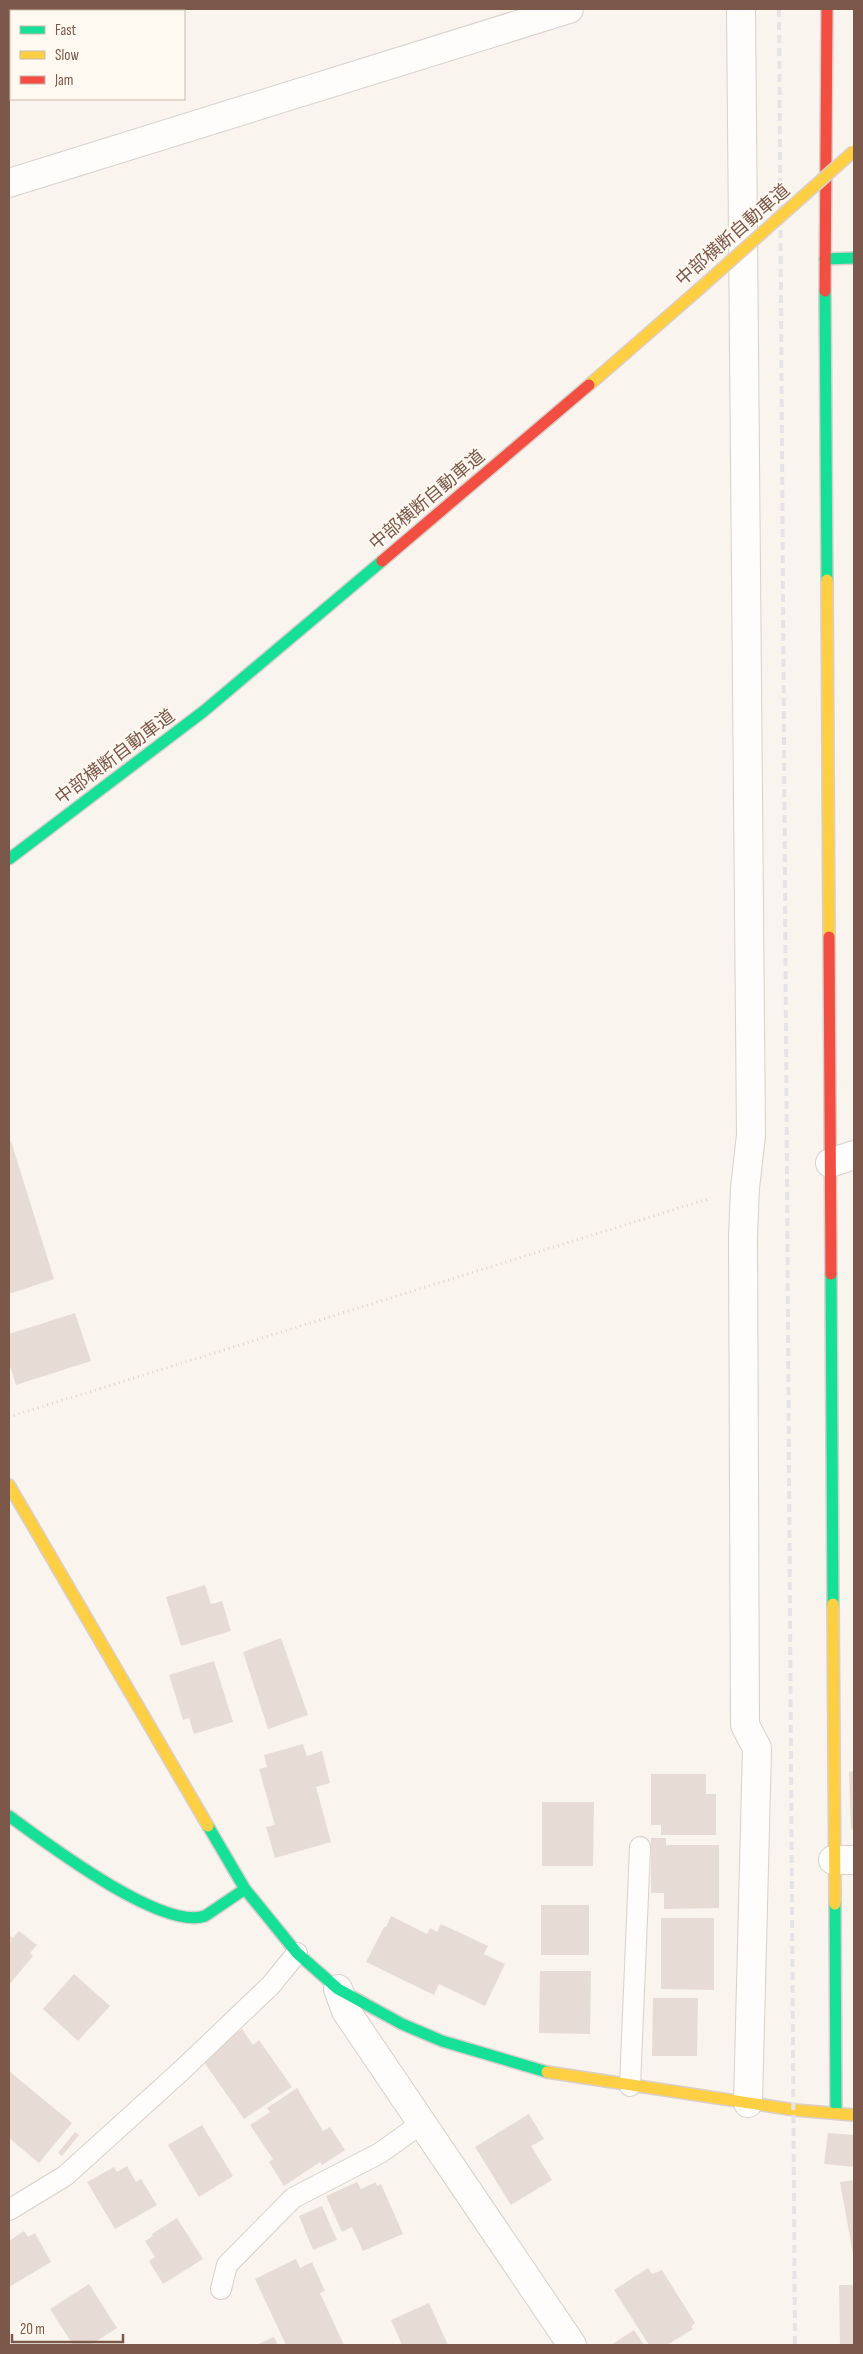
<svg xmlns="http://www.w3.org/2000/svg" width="863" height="2354" font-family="'Sofia Sans Condensed','Noto Sans JP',sans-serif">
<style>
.building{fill:#e6dcd5}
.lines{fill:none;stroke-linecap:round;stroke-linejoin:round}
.lane-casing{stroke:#d9d0ca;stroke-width:22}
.street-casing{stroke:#d9d0ca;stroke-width:30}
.fast-casing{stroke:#d9cfca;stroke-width:14}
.slow-casing{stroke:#d9cfca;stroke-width:14}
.jam-casing{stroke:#d9cfca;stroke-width:14}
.path{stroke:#dcd2ce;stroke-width:3;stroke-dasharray:1 4;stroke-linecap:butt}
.lane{stroke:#fefdfc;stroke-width:20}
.street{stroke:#fefdfc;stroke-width:28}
.fast{stroke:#16e098;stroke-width:11}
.slow{stroke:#ffcf43;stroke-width:11}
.jam{stroke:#f24e42;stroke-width:11}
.rail{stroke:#e6e3e6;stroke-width:4;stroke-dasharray:8 5;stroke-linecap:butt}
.slow-bridge-casing{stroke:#dbd0ca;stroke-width:14;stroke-linecap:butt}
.slow-bridge{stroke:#ffcf43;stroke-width:11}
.labels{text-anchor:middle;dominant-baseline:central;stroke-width:4;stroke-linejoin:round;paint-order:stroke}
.street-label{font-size:18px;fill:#7b584a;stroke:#fff9f1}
</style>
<rect width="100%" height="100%" fill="#faf4ee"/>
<path class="building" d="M11 1141 54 1279 9 1294V1142Z
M75 1313 91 1361 16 1385 9 1363V1334Z
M205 1585 211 1604 222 1601 231 1631 181 1646 166 1597Z
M281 1638 308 1715 268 1729 243 1652Z
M214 1661 233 1722 194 1734 189 1718 183 1720 169 1675Z
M303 1744 307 1756 322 1751 330 1783 316 1787 331 1842 275 1858 266 1827 275 1825 259 1769 267 1767 264 1755Z
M854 1771V1831L851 1828 849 1772Z
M651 1774H706V1794H716V1835H661V1825H651Z
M542 1802H594L593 1866H542Z
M651 1838H666V1845H719V1908L664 1909V1893H651Z
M541 1905H589V1955H541Z
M391 1916 427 1934 430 1928 437 1932 441 1924 488 1946 484 1954 505 1964 485 2006 439 1984 434 1995 366 1962 384 1927H386Z
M661 1918H714V1990L661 1989Z
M19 1931 37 1945 30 1953 33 1956 9 1985V1935L13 1938Z
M540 1971H591L590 2034 539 2033Z
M74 1974 110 2006 78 2041 43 2009Z
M653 1998H698L697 2056H652Z
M242 2029 253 2045 259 2040 292 2087 244 2119 201 2058Z
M9 2071 72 2123 39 2163 9 2138Z
M297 2088 323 2131 330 2127 345 2150 322 2165 320 2162 284 2186 269 2162 273 2159 250 2125 270 2112 267 2108Z
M529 2114 544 2139 531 2146 552 2180 511 2205 475 2147Z
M202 2125 233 2176 199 2197 168 2145Z
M75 2132 79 2135 62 2156 58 2153Z
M828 2133 854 2135V2167L824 2164Z
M127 2166 136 2182 141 2179 157 2205 115 2229 87 2182 114 2167 117 2172Z
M854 2180V2254H853L840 2182Z
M357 2182 361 2189 376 2182 377 2186 381 2184 403 2234 363 2251 352 2227 342 2232 326 2196Z
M322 2206 337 2240 313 2250 299 2216Z
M177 2218 203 2259 163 2284 149 2261 155 2257 145 2241 153 2236 152 2234Z
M24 2231 28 2237 35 2233 51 2262 9 2287V2241Z
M296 2259 300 2268 312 2262 325 2291 320 2293 344 2345H286L255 2279Z
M648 2268 652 2274 662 2270 695 2323 691 2327 693 2329 667 2345H649L614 2290Z
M89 2284 117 2328 90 2345H73L50 2309Z
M839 2285H854V2345H840Z
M429 2303 448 2345H402L391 2320Z
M634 2330 644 2345H611Z
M274 2337 278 2345H256Z"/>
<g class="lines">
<defs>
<path id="lane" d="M630 2086 640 1847
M9 2210 65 2176 181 2071 271 1985 297 1953
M221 2289 227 2265 293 2198 380 2153 422 2123"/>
<path id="street" d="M741 9 751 1135 745 1188 743 1237 745 1725 757 1748 748 2103
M9 183 569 9
M830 1163 854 1155
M833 1860H854
M338 1989 346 2011 572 2345"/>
<path id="fast" d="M825 259 854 258
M825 291 827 580
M9 859 204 711 382 561
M831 1274 833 1604
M9 1816C46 1843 162 1931 205 1916L245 1889
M208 1826 245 1889 297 1953 338 1989 402 2024 442 2041 547 2072
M835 1904 836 2113"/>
<path id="slow" d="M589 385 698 290
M827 580 829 937
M9 1485 208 1826
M833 1604 835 1904
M547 2072 795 2110 854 2115"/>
<path id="jam" d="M825 291 827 9
M382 561 589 385
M829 937 831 1274"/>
</defs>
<use href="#lane" class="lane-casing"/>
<use href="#street" class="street-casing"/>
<use href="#fast" class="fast-casing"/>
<use href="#slow" class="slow-casing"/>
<use href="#jam" class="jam-casing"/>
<path class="path" d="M9 1417 711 1198"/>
<use href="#lane" class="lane"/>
<use href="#street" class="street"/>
<use href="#fast" class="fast"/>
<use href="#slow" class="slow"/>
<use href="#jam" class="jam"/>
<path class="rail" d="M779 9 795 2345"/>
<defs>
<path id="slow-bridge" d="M698 290 854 151"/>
</defs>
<use href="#slow-bridge" class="slow-bridge-casing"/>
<use href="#slow-bridge" class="slow-bridge"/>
</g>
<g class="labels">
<g class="street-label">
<text transform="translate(733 235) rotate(-41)">中部横断自動車道</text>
<text transform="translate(427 500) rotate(-40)">中部横断自動車道</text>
<text transform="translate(115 757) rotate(-37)">中部横断自動車道</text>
</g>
</g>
<rect width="863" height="2354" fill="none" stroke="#7b584a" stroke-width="20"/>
<rect x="10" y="10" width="175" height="90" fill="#fff9f1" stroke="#cab9ae"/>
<rect x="20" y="26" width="25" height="8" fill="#16e098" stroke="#cab9ae"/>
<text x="55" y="35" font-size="15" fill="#7b584a">Fast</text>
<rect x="20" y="51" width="25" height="8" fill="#ffcf43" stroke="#cab9ae"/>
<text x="55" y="60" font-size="15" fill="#7b584a">Slow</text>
<rect x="20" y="76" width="25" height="8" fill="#f24e42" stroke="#cab9ae"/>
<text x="55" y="85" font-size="15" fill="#7b584a">Jam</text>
<path d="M12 2334v8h111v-8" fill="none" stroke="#7b584a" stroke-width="2.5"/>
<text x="20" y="2334" font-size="15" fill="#7b584a" stroke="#fff9f1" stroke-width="4" paint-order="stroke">20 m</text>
</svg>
